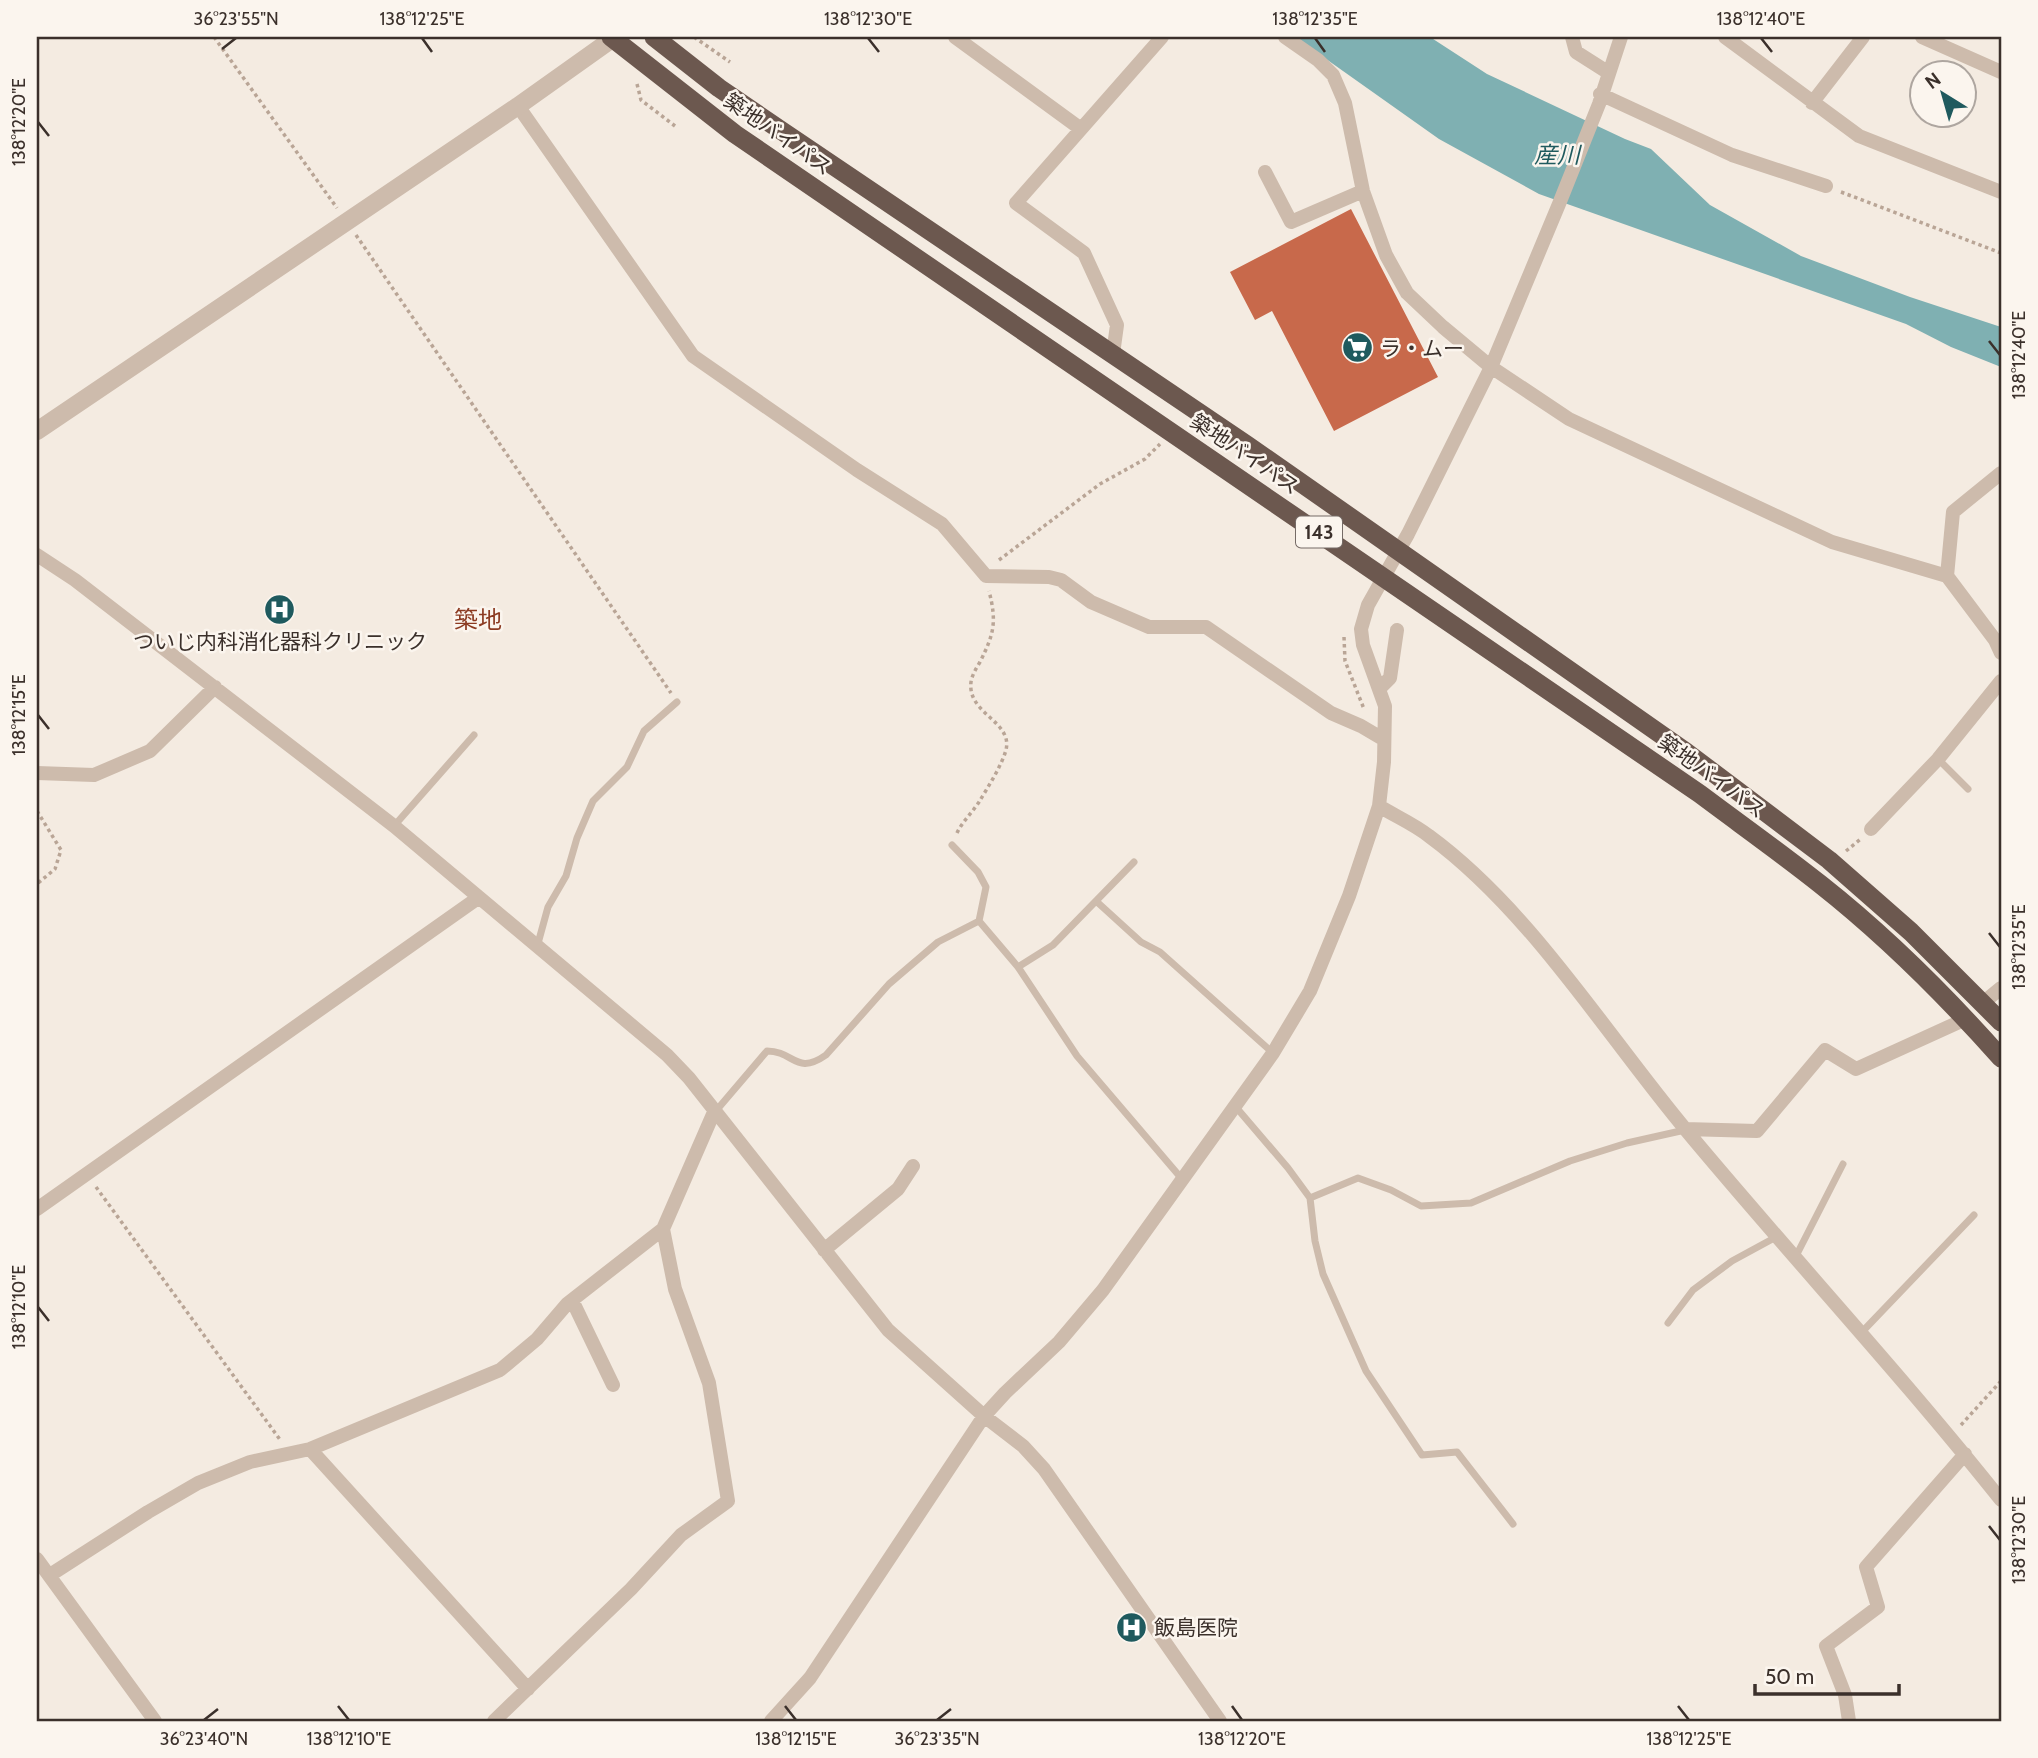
<svg xmlns="http://www.w3.org/2000/svg" width="2038" height="1758" font-family="Cabin,'Noto Sans JP',sans-serif">
<style>
.water{fill:#7fb0b2}
.building{fill:#c8694b}
.lines{fill:none;stroke-linecap:round;stroke-linejoin:round}
.path{stroke:#b9a596;stroke-width:3.5;stroke-dasharray:3.5 3.5;stroke-linecap:butt}
.service{stroke:#cdbbac;stroke-width:7}
.minor{stroke:#cdbbac;stroke-width:14}
.tertiary{stroke:#cdbbac;stroke-width:18}
.trunk{stroke:#6c584f;stroke-width:19}
.ticks{fill:none;stroke:#3b302b;stroke-width:2.5}
.labels{text-anchor:middle;dominant-baseline:central;stroke-width:5;stroke-linejoin:round;paint-order:stroke}
.shield{fill:#fbf5ee;stroke:#756b66;stroke-width:2}
.shield-label{font-size:19px;font-weight:bold;fill:#3b302b}
.street-label{font-size:21px;fill:#3b302b;stroke:#fbf5ee}
.poi-label{font-size:21px;fill:#3b302b;stroke:#fbf5ee;text-anchor:start}
.water-label{font-size:23px;font-style:italic;fill:#1f5a5e;stroke:#fbf5ee}
.quarter-label{font-size:24px;fill:#8c3b22;stroke:#fbf5ee}
.neatline{fill:none;stroke:#3b302b;stroke-width:2.5}
.ticks-label{font-size:18px;text-anchor:middle;fill:#3b302b}
</style>
<rect width="100%" height="100%" fill="#f4ebe1"/>
<path class="water" d="M1295 37H1430L1487 74 1625 139 1651 149 1710 205 1801 256 1910 297 2001 327V367L1951 347 1906 324 1539 194 1439 139Z"/>
<path class="building" d="M1351 209 1438 377 1334 431 1272 311 1255 320 1230 272Z"/>
<g class="lines">
<path class="path" d="M214 37 337 208
M694 37 730 62
M637 84 641 100 675 126
M1841 192 2001 253
M356 235 671 693
M999 560 1100 484 1145 459 1160 444
M1344 637 1345 661 1364 709
M37 811 61 850 55 869 37 884
M957 833C962 822 972 813 979 802 988 787 1001 767 1006 750 1013 721 967 714 971 682 972 675 976 669 980 662 994 634 997 622 989 591
M1846 851 1862 838
M96 1187 281 1441
M1961 1425 2001 1381"/>
<path class="service" d="M1938 759 1968 789
M394 826 474 735
M952 845 978 872 986 887 979 921 1018 967 1077 1056 1182 1179
M1096 901 1141 942 1160 952 1273 1053
M537 947 548 907 566 876 577 838 593 801 627 767 644 731 677 702
M1018 967 1053 945 1134 862
M1235 1106 1288 1168 1310 1198 1315 1241 1323 1274 1366 1371 1422 1455 1457 1452 1513 1524
M715 1112 767 1051C794 1051 796 1076 826 1055L889 984 938 942 979 921
M1310 1198 1358 1178 1391 1190 1421 1206 1471 1203 1570 1161 1627 1143 1685 1130
M1796 1256 1843 1164
M1668 1323 1693 1290 1732 1261 1778 1236
M1861 1333 1974 1215"/>
<path class="minor" d="M955 37 1081 129
M1285 37 1318 60 1333 75 1345 103 1363 191 1386 255 1407 293 1443 327 1491 367 1569 419 1832 542 1947 576
M1572 37 1576 52 1609 73
M1725 37 1859 136 2001 192
M1922 37 2001 72
M1600 94 1732 155 1826 186
M1812 103 1863 37
M518 106 693 356 857 470 942 524 986 576 1049 577 1061 580 1091 602 1149 627H1206L1331 713 1361 726 1383 739
M1265 172 1291 222 1363 191
M1113 354 1117 325 1084 253 1016 203 1162 37
M2001 473 1953 512 1947 576 1995 640 2001 653
M37 555 75 580 394 826 667 1055 689 1078 888 1330 984 1416 1023 1446 1044 1469 1220 1721
M1380 688 1390 678 1397 630
M37 773 94 775 150 751 215 687
M1379 806C1395 816 1414 824 1429 836 1530 910 1605 1033 1686 1130 1789 1254 1900 1373 2001 1500
M1871 829 1938 759 2001 681
M1984 1002 2001 988
M1685 1129 1757 1131 1825 1050 1856 1069 1966 1019
M37 1209 478 898
M824 1250 898 1189 913 1166
M572 1300 613 1385
M310 1449 528 1689
M37 1559 155 1721
M50 1575 148 1512 198 1483 250 1462 310 1449 500 1370 537 1339 567 1304 663 1229 714 1112
M494 1721 631 1589 681 1535 728 1501 709 1383 675 1289 663 1229
M771 1721 810 1678 984 1416 1005 1393 1059 1342 1103 1290 1273 1053 1310 991 1349 896 1379 806 1384 762 1385 706 1363 645 1361 629 1368 605 1408 534 1491 367 1559 204 1599 104 1621 37
M1849 1721 1845 1695 1826 1646 1878 1607 1866 1567 1965 1454"/>
<path class="tertiary" d="M37 431 518 106 615 37"/>
<path class="trunk" d="M611 37 735 134 1700 794C1740 824 1781 853 1820 884 1886 936 1946 996 2001 1058
M654 37 719 88 779 129 1247 445 1686 752 1829 860 1911 932 2001 1022"/>
</g>
<path class="ticks" d="M422 38 432 52M868 38 879 52M1315 38 1325 52M1761 38 1772 52M222 49 236 38M38 122 49 136M1989 341 2000 355M38 715 49 729M1989 933 2000 947M38 1307 49 1321M1989 1526 2000 1540M338 1706 349 1720M785 1706 796 1720M1232 1706 1242 1720M1678 1706 1689 1720M204 1720 218 1709M937 1720 951 1709"/>
<defs>
<symbol id="supermarket-disc" viewBox="-11 -11 22 22"><circle r="9.5" fill="#1f5a5e" stroke="#fbf5ee"/><path d="M-6-5.5h2.5l.6 2H6L4.5 2H-2.5L-4.4-4H-6ZM-1.5 3.2a1.3 1.3 0 1 0 .1 0ZM3 3.2a1.3 1.3 0 1 0 .1 0Z" fill="#fff"/></symbol>
<symbol id="hospital-disc" viewBox="-11 -11 22 22"><circle r="9.5" fill="#1f5a5e" stroke="#fbf5ee"/><path d="M-5-5h3v3.5h4V-5h3V5h-3V1.5h-4V5h-3Z" fill="#fff"/></symbol>
</defs>
<g fill-rule="evenodd">
<use href="#supermarket-disc" x="1340" y="330" width="35" height="35"/>
<use href="#hospital-disc" x="262" y="592" width="35" height="35"/>
<use href="#hospital-disc" x="1114" y="1610" width="35" height="35"/>
</g>
<g class="labels">
<rect class="shield" x="1296" y="516.5" width="46" height="31" rx="5"/>
<g class="shield-label">
<text x="1319" y="532">143</text>
</g>
<g class="street-label">
<text transform="translate(778 134) rotate(35)">築地バイパス</text>
<text transform="translate(1245 454) rotate(34)">築地バイパス</text>
<text transform="translate(1712 776) rotate(36)">築地バイパス</text>
</g>
<g class="poi-label">
<text x="1380" y="348">ラ・ムー</text>
<text x="280" y="641" text-anchor="middle">ついじ内科消化器科クリニック</text>
<text x="1154" y="1627">飯島医院</text>
</g>
<g class="water-label">
<text x="1557" y="155">産川</text>
</g>
<g class="quarter-label">
<text x="478" y="619">築地</text>
</g>
</g>
<rect width="2038" height="1758" fill="none" stroke="#fbf5ee" stroke-width="77"/>
<g transform="translate(1943 94) rotate(323)"><circle r="33" fill="#fbf5ee" stroke="#aea6a0" stroke-width="2"/>
<path d="M0-5L12 26L0 18L-12 26Z" fill="#1f5a5e"/>
<text y="-10" font-size="19" font-weight="bold" text-anchor="middle" fill="#3b302b">N</text>
</g>
<path d="M1755 1684v10h144v-10" fill="none" stroke="#3b302b" stroke-width="3.5"/>
<text x="1765" y="1684" font-size="21" fill="#3b302b" stroke="#fbf5ee" stroke-width="5" paint-order="stroke">50 m</text>
<rect x="38" y="38" width="1962" height="1682" class="neatline"/>
<g class="ticks-label">
<text x="236" y="25">36°23'55"N</text>
<text x="422" y="25">138°12'25"E</text>
<text x="868" y="25">138°12'30"E</text>
<text x="1315" y="25">138°12'35"E</text>
<text x="1761" y="25">138°12'40"E</text>
<text transform="translate(19 122) rotate(-90)" y="6">138°12'20"E</text>
<text transform="translate(2019 355) rotate(-90)" y="6">138°12'40"E</text>
<text transform="translate(19 715) rotate(-90)" y="6">138°12'15"E</text>
<text transform="translate(2019 947) rotate(-90)" y="6">138°12'35"E</text>
<text transform="translate(19 1307) rotate(-90)" y="6">138°12'10"E</text>
<text transform="translate(2019 1540) rotate(-90)" y="6">138°12'30"E</text>
<text x="204" y="1745">36°23'40"N</text>
<text x="349" y="1745">138°12'10"E</text>
<text x="796" y="1745">138°12'15"E</text>
<text x="937" y="1745">36°23'35"N</text>
<text x="1242" y="1745">138°12'20"E</text>
<text x="1689" y="1745">138°12'25"E</text>
</g>
</svg>
